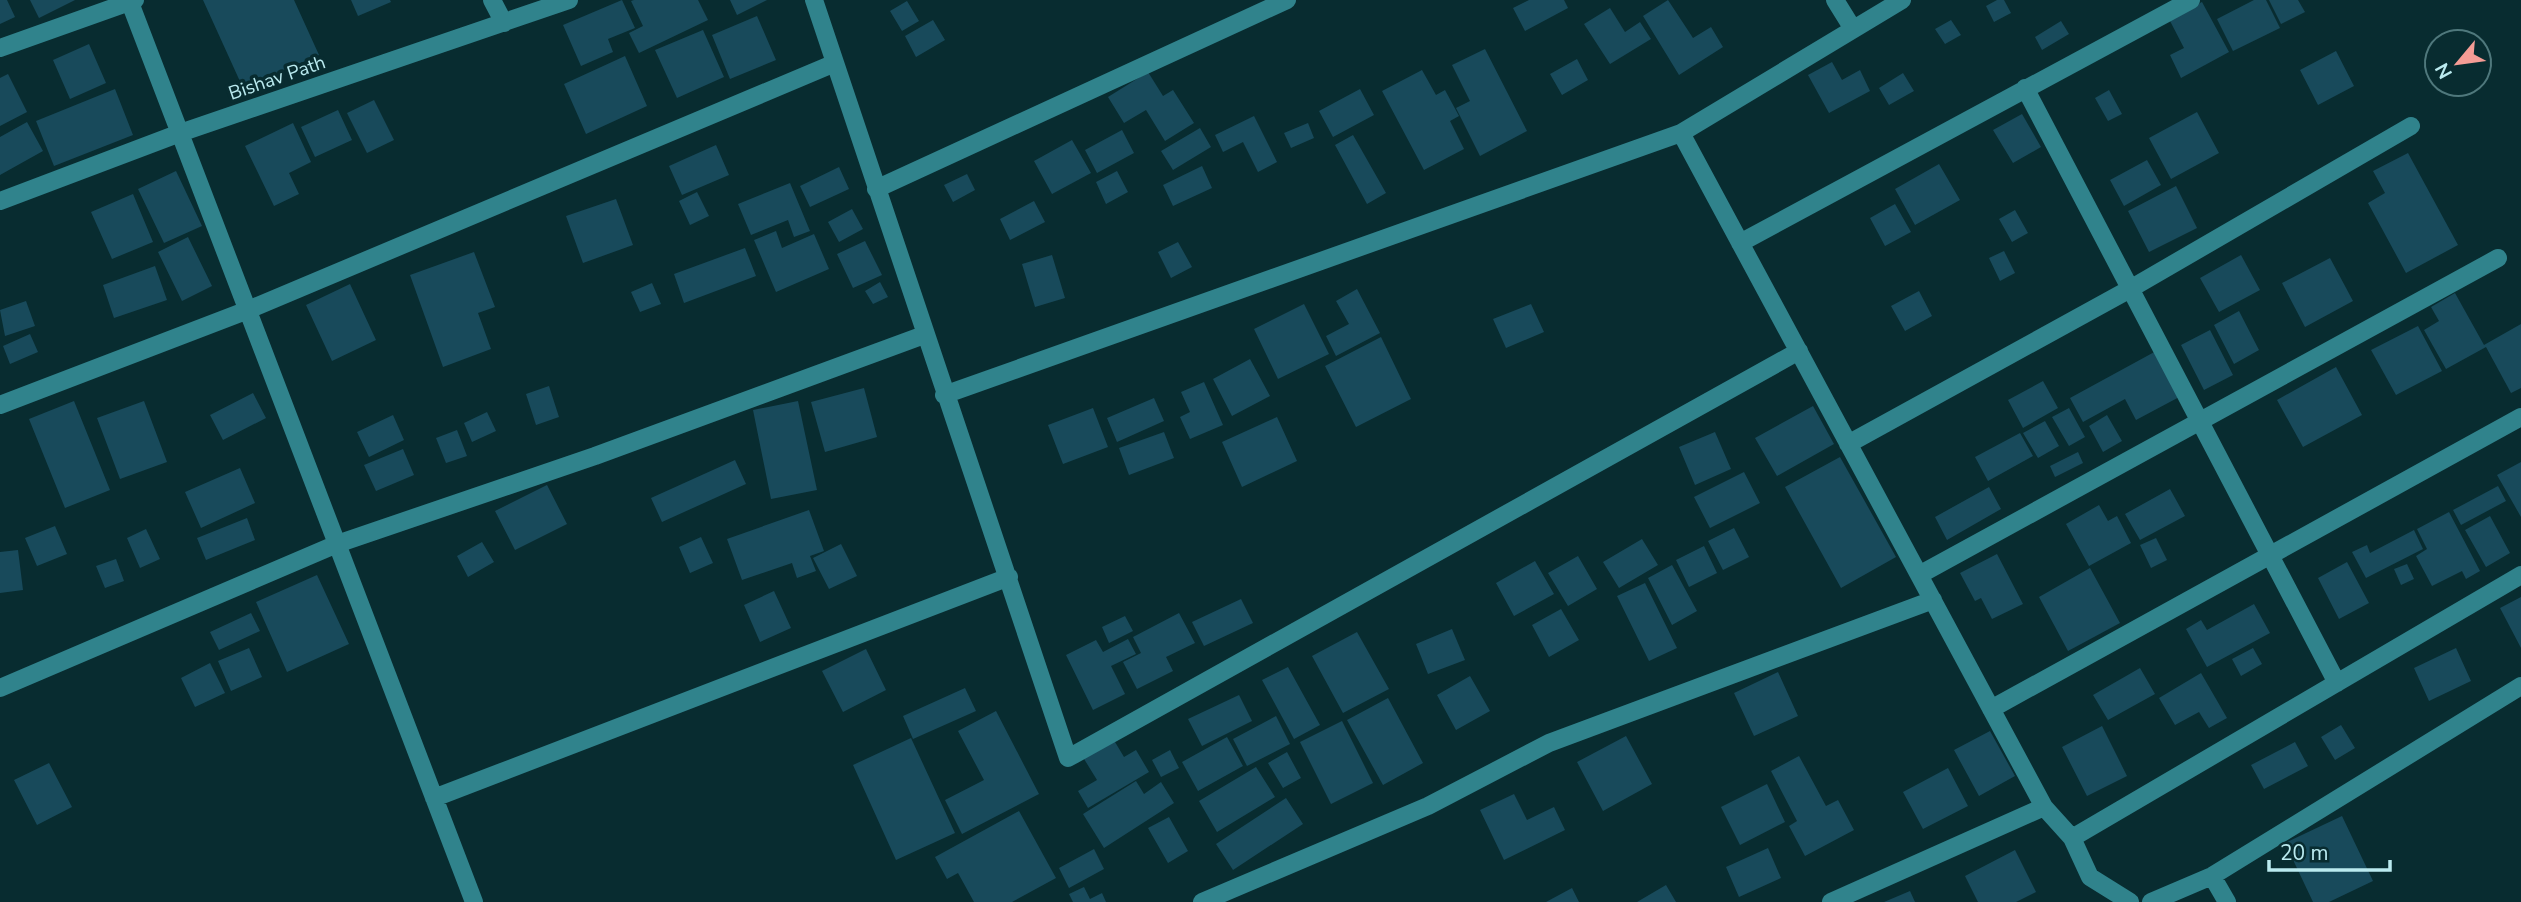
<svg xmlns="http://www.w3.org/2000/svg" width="2521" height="902" font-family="'Nunito Sans',sans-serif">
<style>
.building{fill:#184a5b}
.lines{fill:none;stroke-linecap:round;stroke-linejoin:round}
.minor{stroke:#30838c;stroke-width:18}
.labels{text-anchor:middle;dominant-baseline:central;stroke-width:7;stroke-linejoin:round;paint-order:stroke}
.street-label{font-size:19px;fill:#baeaef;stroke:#082c30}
</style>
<rect width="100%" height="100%" fill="#082c30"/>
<path class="building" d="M0 0H7L15 17 0 24Z
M30 0H75L39 18Z
M203 0H294L319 55 243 88Z
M351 0H390L391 2 358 16Z
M622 0 635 28 608 39 613 52 581 66 563 25Z
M634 0H698L708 20 639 53 629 33 643 26 631 1Z
M730 0H767L737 15Z
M1529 0H1564L1568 8 1525 31 1513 8Z
M1668 0 1693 38 1711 27 1723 47 1679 75 1643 16Z
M1997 0H2004L2011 13 1994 22 1986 6Z
M2254 0H2266L2280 28 2233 51 2217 19Z
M2269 0H2298L2305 12 2281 24Z
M907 1 919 21 902 31 890 11Z
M2202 2 2229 52 2181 78 2170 55 2184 48 2169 19Z
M1610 8 1625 32 1640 22 1651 39 1610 64 1584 24Z
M757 16 776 60 730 79 712 35Z
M933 20 945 40 916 57 905 36Z
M1951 20 1961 35 1945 44 1935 29Z
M2061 21 2069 34 2042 50 2035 37Z
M703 30 724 77 677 98 655 50Z
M89 44 106 83 70 99 53 60Z
M1485 49 1527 131 1480 156 1456 108 1470 101 1452 65Z
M2336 51 2354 86 2318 105 2300 70Z
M625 56 647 106 586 134 564 84Z
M1577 59 1588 80 1562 95 1550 74Z
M1832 62 1842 80 1860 70 1870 91 1829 113 1808 75Z
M1422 70 1436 95 1445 90 1459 116 1450 121 1464 149 1424 170 1382 91Z
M1148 72 1163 96 1173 90 1194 123 1165 141 1146 110 1124 123 1108 97Z
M1903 73 1914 91 1889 105 1879 88Z
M8 74 27 112 0 126V78Z
M115 89 133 135 54 166 36 121Z
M1360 89 1374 115 1333 137 1319 111Z
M2109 90 2122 114 2108 121 2095 98Z
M374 100 394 140 367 153 347 113Z
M338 110 352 140 315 157 301 127Z
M2197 112 2219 153 2171 179 2149 138Z
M2022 114 2041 147 2013 163 1993 130Z
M1254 116 1277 162 1258 172 1243 142 1223 152 1215 135Z
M27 122 43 151 0 175V137Z
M293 123 311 162 289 173 299 194 274 206 245 146Z
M1308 123 1314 138 1291 148 1284 133Z
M1200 128 1211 147 1173 170 1161 151Z
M1122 130 1134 153 1097 173 1085 150Z
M1353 135 1386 193 1367 204 1335 145Z
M1072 140 1091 173 1052 194 1034 161Z
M716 145 729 175 682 195 669 166Z
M2408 153 2458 245 2406 273 2368 203 2385 193 2373 171Z
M2147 160 2161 185 2124 206 2110 180Z
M1939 164 1960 200 1915 225 1895 189Z
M1202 166 1212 188 1173 206 1163 185Z
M839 167 849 189 810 207 800 186Z
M176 171 202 226 164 243 138 189Z
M1117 171 1128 192 1106 204 1096 182Z
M967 174 975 190 953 202 944 185Z
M790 183 810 231 794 237 788 220 751 235 738 204Z
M2176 186 2197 228 2149 252 2128 211Z
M697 192 709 216 690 225 679 201Z
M133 194 153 242 112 259 91 212Z
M616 199 633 245 583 263 566 216Z
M1034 201 1045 222 1010 240 1000 219Z
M1895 204 1911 232 1885 246 1870 218Z
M852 209 863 229 839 242 828 222Z
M2015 210 2028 233 2012 242 1999 219Z
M776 231 782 248 814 234 829 269 776 292 754 240Z
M188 237 212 286 182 301 158 252Z
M865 241 882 275 853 288 837 254Z
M1178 242 1192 267 1171 278 1158 252Z
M745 248 756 276 684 303 674 274Z
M2004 251 2015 273 2000 281 1989 258Z
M474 252 495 307 478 313 491 349 443 367 410 275Z
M1052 255 1065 298 1035 307 1022 264Z
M2241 255 2260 290 2219 312 2200 278Z
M2330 258 2353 301 2305 327 2282 283Z
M155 266 167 300 114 318 103 285Z
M880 282 888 297 873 304 865 291Z
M652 283 661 304 640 312 631 292Z
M350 284 376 340 332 361 306 305Z
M1357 289 1380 333 1336 356 1326 336 1349 324 1336 301Z
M1919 291 1932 316 1905 331 1891 306Z
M2455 293 2484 345 2521 324V388L2511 393 2486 347 2446 369 2424 330 2439 321 2431 307Z
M26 301 35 326 5 336 0 310Z
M1304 304 1329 354 1278 379 1254 329Z
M1531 304 1544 332 1506 348 1493 319Z
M2239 311 2259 350 2234 364 2214 325Z
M2418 326 2442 371 2396 395 2371 350Z
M2210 330 2233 375 2204 390 2181 345Z
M30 334 38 352 10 364 3 346Z
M1381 337 1411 399 1356 427 1325 366Z
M2158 350 2183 395 2136 420 2125 399 2083 422 2070 398Z
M1250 359 1270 396 1232 416 1213 379Z
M2336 367 2362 415 2303 447 2277 400Z
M2043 381 2058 408 2023 428 2008 400Z
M1204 382 1223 425 1190 439 1180 417 1190 412 1181 392Z
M549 386 559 417 536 425 526 394Z
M864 388 877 437 825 452 811 402Z
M253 393 266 418 223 440 210 415Z
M1154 398 1164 421 1117 442 1107 418Z
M74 401 110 490 65 508 29 419Z
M144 401 167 462 120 479 97 418Z
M798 401 817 490 771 499 753 410Z
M1813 406 1834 444 1777 476 1755 438Z
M1093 408 1108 447 1063 464 1048 425Z
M2069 408 2085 437 2069 446 2052 417Z
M487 412 496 431 472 442 464 423Z
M393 415 404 440 369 457 357 432Z
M2107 415 2122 441 2103 452 2089 426Z
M1277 417 1297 461 1242 487 1222 442Z
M2045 421 2059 446 2038 458 2023 433Z
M457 430 467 456 446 463 436 438Z
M1164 432 1174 458 1129 475 1119 448Z
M1715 432 1731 469 1695 485 1679 447Z
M2020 433 2033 456 1988 481 1975 457Z
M403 449 414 475 376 491 364 465Z
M2078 452 2083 463 2055 477 2050 466Z
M1840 457 1896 557 1841 588 1785 487Z
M735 460 746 484 662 522 651 498Z
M2521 462V517L2497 475Z
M240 468 255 503 201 528 185 492Z
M1744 472 1760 503 1710 528 1694 497Z
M547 485 567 524 515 550 495 511Z
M2498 486 2506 501 2461 525 2453 510Z
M1989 487 2001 509 1947 540 1935 517Z
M2170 489 2185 516 2140 540 2125 514Z
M2099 505 2108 521 2117 516 2131 543 2089 566 2066 524Z
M809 510 824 551 810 556 816 571 797 578 792 563 742 580 727 539Z
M2449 512 2480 571 2466 579 2462 571 2432 586 2416 556 2427 549 2417 529Z
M2490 516 2510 553 2486 567 2465 530Z
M247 518 255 540 206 560 197 538Z
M55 526 67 554 37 566 25 538Z
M1734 528 1749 557 1723 570 1708 541Z
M146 529 160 559 140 568 127 538Z
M2414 530 2423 549 2366 578 2352 552 2367 545 2370 553Z
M701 537 713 563 690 573 679 547Z
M2156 538 2167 560 2151 568 2140 545Z
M1642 539 1658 565 1619 588 1603 562Z
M482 542 494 562 468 577 457 556Z
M841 544 857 576 829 589 813 558Z
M1704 546 1717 573 1689 587 1676 560Z
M18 550 23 590 0 593V552Z
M1997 554 2023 604 1992 619 1981 598 1975 601 1960 573Z
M1578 556 1597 589 1568 606 1548 573Z
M116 559 124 581 105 588 96 566Z
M1535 561 1554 594 1514 616 1496 583Z
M2347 562 2369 603 2339 619 2318 578Z
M2407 564 2414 579 2401 585 2394 569Z
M1672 565 1697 611 1672 625 1648 578Z
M2090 568 2120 623 2068 651 2039 597Z
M317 575 349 644 287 672 256 602Z
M1645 583 1677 648 1649 661 1617 596Z
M774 591 791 628 760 642 744 605Z
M2521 597V648L2500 608Z
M1241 599 1253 623 1204 646 1192 622Z
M2254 604 2270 633 2207 667 2186 629 2201 620 2207 630Z
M1561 609 1579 640 1549 657 1532 625Z
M251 613 260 631 219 650 210 632Z
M1179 613 1195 643 1166 657 1173 671 1137 689 1123 662 1141 653 1133 637Z
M1125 616 1133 631 1109 643 1102 627Z
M1452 629 1465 660 1428 674 1416 644Z
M1357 632 1389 689 1343 713 1312 656Z
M1128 639 1136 654 1111 666 1125 694 1093 710 1066 655 1096 640 1103 652Z
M249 648 262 677 231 691 218 661Z
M2253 648 2262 664 2241 676 2232 659Z
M2456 648 2471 681 2429 701 2414 668Z
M866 649 886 690 843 712 822 671Z
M210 663 225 693 195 707 181 678Z
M1288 667 1320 725 1294 739 1262 680Z
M2140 668 2155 694 2108 720 2093 695Z
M1778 672 1798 716 1754 736 1734 693Z
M2201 673 2227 718 2209 728 2199 712 2175 725 2159 698Z
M1470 676 1490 711 1456 730 1437 695Z
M965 688 976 711 913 739 903 716Z
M1239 695 1252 721 1202 746 1188 719Z
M1388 698 1423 763 1383 785 1347 720Z
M996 711 1039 794 962 834 945 800 984 780 958 731Z
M1276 716 1290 744 1247 766 1233 739Z
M1342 721 1373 783 1331 804 1300 742Z
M2341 725 2355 748 2335 760 2321 737Z
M2102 726 2127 776 2087 796 2062 747Z
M1990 731 2015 776 1979 796 1954 750Z
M1626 736 1652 784 1603 811 1577 762Z
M1112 737 1124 757 1136 750 1149 772 1088 808 1078 791 1097 780 1081 754Z
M1227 737 1243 766 1198 791 1182 762Z
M911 738 955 833 896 860 853 765Z
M2295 742 2308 766 2264 789 2251 765Z
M1170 750 1179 768 1161 777 1152 760Z
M1287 752 1301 778 1283 788 1268 763Z
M1799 756 1826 806 1838 800 1854 830 1805 856 1789 826 1797 821 1771 771Z
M49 763 72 807 37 825 14 780Z
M1256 767 1275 797 1217 832 1199 801Z
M1948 768 1968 806 1923 829 1903 792Z
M1136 781 1144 794 1161 782 1174 803 1104 848 1083 814Z
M1767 784 1785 822 1740 845 1721 807Z
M1514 794 1527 820 1554 807 1565 830 1504 860 1480 810Z
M1286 798 1303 824 1233 870 1216 844Z
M1019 811 1056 878 1012 902H974L958 873 947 879 935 857Z
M2342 816 2373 881 2329 902H2313L2285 843Z
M1169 817 1188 851 1168 863 1148 828Z
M1768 848 1781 878 1739 897 1726 867Z
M1094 849 1104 869 1069 888 1059 868Z
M2015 850 2036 892 2016 902H1978L1965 876Z
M1666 885 1676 902H1637Z
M1084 887 1090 899 1102 893 1106 902H1073L1069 894Z
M1572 888 1579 902H1546Z
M1910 891 1915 902H1884Z"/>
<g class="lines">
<path class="minor" d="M129 0 474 902
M492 0 504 23
M814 0 1068 758 1799 351
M1835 0 1853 29
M0 48 135 0
M2025 88 2337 683
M1681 133 2044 807 2072 838 2090 877 2130 902
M876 189 1287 0
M0 201 180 133 569 0
M1740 243 2191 0
M944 395 1681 133 1902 0
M0 405 248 310 835 63
M1848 444 2130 289 2411 126
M1919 575 2498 258
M0 688 337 544 595 456 924 335
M1991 709 2521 417
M434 798 1009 577
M2072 838 2521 575
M2212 876 2227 902
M1202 902 1428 806 1549 743 1933 600
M1831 902 2044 807
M2151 902 2212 876 2521 686"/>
</g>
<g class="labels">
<g class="street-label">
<text transform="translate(277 78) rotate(-19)">Bishav Path</text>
</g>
</g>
<g transform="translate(2458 63) rotate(241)"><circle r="33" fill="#082c30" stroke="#4f787c" stroke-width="2"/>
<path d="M0-5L12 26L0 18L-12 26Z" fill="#f59c95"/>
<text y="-10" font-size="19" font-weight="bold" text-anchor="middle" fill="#baeaef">N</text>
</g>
<path d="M2269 860v10h121v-10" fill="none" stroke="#baeaef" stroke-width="3.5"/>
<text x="2280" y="860" font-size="21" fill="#baeaef" stroke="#082c30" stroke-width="5" paint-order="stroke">20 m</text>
</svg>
